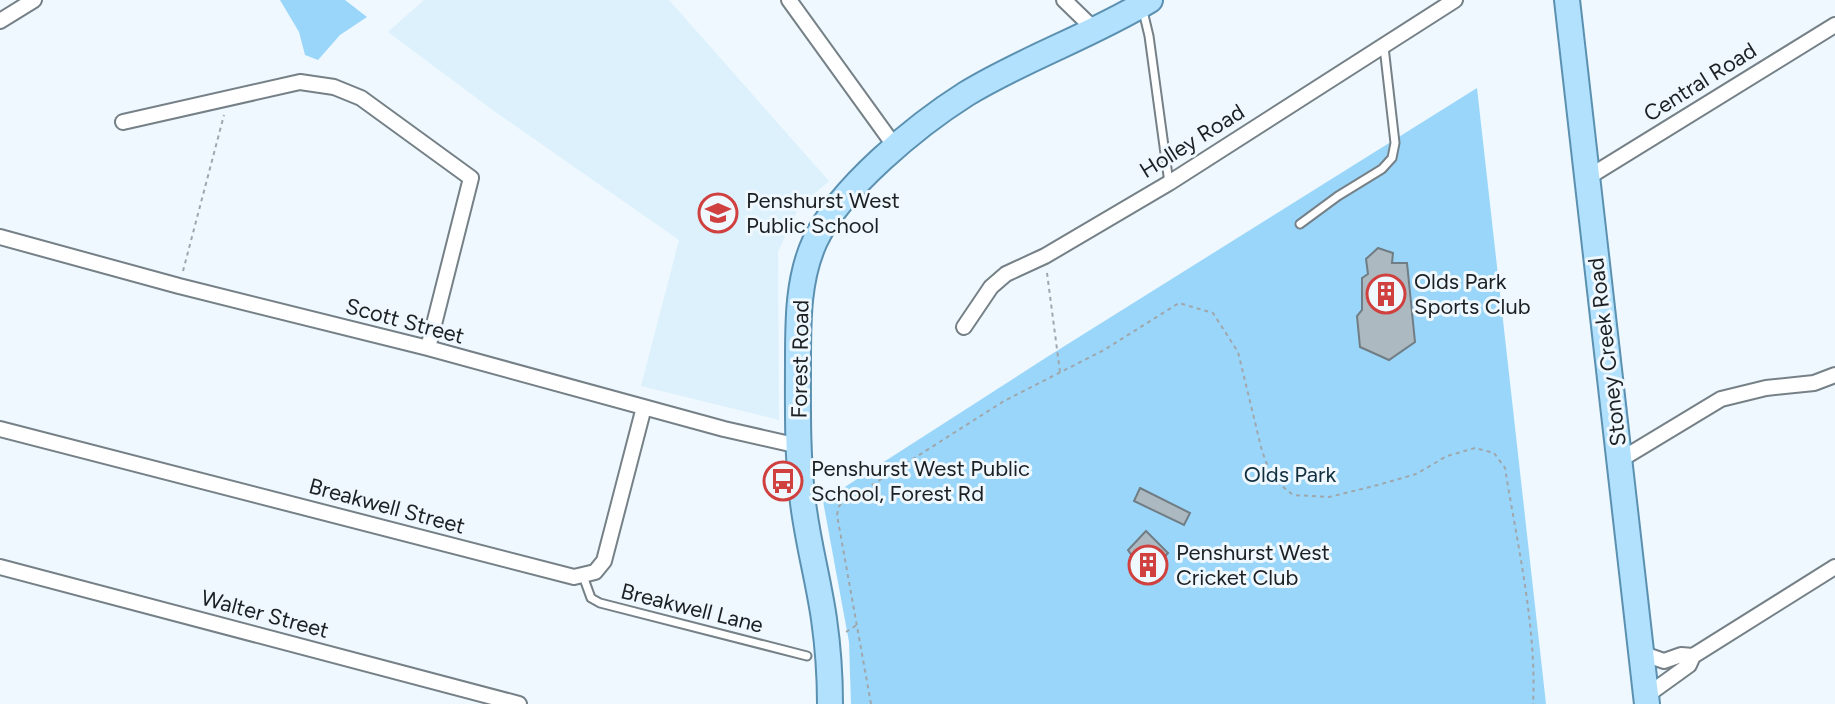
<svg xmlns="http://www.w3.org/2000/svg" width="1835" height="704" font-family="Figtree,sans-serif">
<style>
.built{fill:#ddf1fd}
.green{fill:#9ad6fa}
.building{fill:#adb9c0;stroke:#717d84;stroke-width:2}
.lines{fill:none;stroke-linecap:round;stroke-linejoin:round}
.lane-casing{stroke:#758087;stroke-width:11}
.street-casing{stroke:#758087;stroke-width:18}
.primary-casing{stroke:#5b90b0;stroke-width:28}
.path{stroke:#9fa7ac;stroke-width:2;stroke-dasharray:4 4;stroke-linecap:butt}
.lane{stroke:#fff;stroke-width:7}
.street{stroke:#fff;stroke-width:14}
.primary{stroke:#b1e1fd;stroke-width:24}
.labels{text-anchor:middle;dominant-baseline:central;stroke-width:6;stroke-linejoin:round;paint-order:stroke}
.street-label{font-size:22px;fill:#1c2023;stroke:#eef8fe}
.poi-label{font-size:22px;fill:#1c2023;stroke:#eef8fe;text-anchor:start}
.park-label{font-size:22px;fill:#123040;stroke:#eef8fe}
</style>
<rect width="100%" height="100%" fill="#eef8fe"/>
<path class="built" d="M424 0H669L829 181 799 207 778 252 779 420 641 386 679 240 494 111 388 32Z"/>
<path class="green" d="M280 0H345L367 17 340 35 318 60 305 55 299 32Z
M1477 88 1546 704H851L849 642 823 501 1047 357Z"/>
<path class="building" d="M1378 248 1393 253 1392 263H1407L1415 342 1389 360 1360 347 1357 316 1362 310V278L1368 274 1366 259Z
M1140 488 1190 513 1184 525 1134 501Z
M1146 531 1168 553 1147 577 1128 550Z"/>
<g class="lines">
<defs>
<path id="lane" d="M1143 11 1149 36 1169 183
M1300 224 1338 196 1382 169 1392 158 1395 143 1384 47
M583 576 591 598 600 603 807 656"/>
<path id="street" d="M789 0 896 148
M1064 0 1096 31
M0 21 34 0
M123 122 300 82 334 87 361 98 471 178 428 348
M1587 178 1835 25
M0 237 179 286 428 348 724 429 799 446
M964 327 991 287 1006 274 1045 256 1169 183 1455 0
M0 429 574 577 595 572 604 561 644 407
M1620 460 1721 399 1766 388 1814 383 1835 375
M0 567 519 704
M1641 653 1664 661 1681 655 1693 656 1689 665 1646 696
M1693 656 1835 567"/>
<path id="primary" d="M1567 0 1647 704
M830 704C830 676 828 647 824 619 818 577 806 536 802 494 797 450 798 404 798 360 798 320 798 278 815 241 840 188 917 125 966 94 1025 58 1091 36 1150 0"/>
</defs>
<use href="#lane" class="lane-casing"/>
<use href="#street" class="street-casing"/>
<use href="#primary" class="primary-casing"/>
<path class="path" d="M183 271 224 115
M1047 273 1060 372
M846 632 858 624
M871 704 837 515 839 506 1004 401 1104 350 1179 303 1213 313 1238 352 1262 451 1272 478 1293 495 1329 497 1378 485 1416 474 1447 456 1475 448 1494 453 1505 468C1517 543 1537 628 1533 704"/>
<use href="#lane" class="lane"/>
<use href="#street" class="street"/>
<use href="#primary" class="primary"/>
</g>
<defs>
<symbol id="school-ring" viewBox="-11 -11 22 22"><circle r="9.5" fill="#eef8fe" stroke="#cf403f" stroke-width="1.5"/><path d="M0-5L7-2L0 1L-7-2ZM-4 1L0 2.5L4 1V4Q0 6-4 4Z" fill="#cf403f"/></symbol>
<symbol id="building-ring" viewBox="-11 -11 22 22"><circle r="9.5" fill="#eef8fe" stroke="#cf403f" stroke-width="1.5"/><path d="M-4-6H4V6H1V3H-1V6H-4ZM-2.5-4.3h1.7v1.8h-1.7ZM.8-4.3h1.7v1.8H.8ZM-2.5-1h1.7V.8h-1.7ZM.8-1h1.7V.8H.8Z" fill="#cf403f"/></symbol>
<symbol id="bus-ring" viewBox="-11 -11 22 22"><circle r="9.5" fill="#eef8fe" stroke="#cf403f" stroke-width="1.5"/><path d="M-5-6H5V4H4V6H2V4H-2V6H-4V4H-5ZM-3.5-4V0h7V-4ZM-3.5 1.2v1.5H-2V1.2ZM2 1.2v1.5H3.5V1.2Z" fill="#cf403f"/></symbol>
</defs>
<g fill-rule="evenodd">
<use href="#school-ring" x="696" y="191" width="44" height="44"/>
<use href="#building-ring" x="1364" y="272" width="44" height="44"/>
<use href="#bus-ring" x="761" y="459" width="44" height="44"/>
<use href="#building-ring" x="1126" y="543" width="44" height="44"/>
</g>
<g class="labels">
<g class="street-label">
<text transform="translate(1700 82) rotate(-32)">Central Road</text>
<text transform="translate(1192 141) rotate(-32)">Holley Road</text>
<text transform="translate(405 321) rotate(15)">Scott Street</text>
<text transform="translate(1607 352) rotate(-97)">Stoney Creek Road</text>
<text transform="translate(800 359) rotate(-89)">Forest Road</text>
<text transform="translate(387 506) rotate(15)">Breakwell Street</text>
<text transform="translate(692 608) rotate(14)">Breakwell Lane</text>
<text transform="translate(265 614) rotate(15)">Walter Street</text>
</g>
<g class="poi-label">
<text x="746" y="200">Penshurst West<tspan x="746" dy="25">Public School</tspan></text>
<text x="1414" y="281">Olds Park<tspan x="1414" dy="25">Sports Club</tspan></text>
<text x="811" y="468">Penshurst West Public<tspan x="811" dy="25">School, Forest Rd</tspan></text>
<text x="1176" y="552">Penshurst West<tspan x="1176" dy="25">Cricket Club</tspan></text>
</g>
<g class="park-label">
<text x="1290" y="474">Olds Park</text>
</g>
</g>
</svg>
